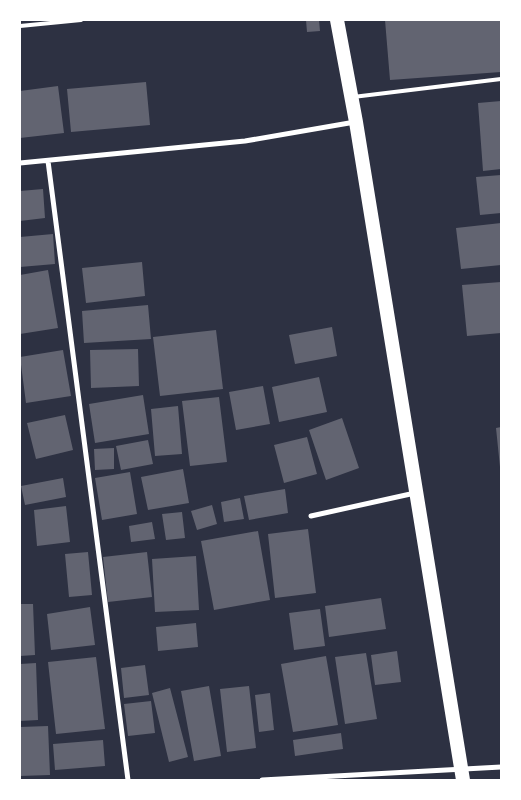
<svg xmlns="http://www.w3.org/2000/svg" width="521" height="800" font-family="Lato,sans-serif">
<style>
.building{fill:#626471}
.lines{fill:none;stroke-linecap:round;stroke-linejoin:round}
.service{stroke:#fff;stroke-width:4}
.minor{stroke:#fff;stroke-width:5}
.trunk{stroke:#fff;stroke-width:14}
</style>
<rect width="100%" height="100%" fill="#2d3142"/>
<path class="building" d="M306 20H319L320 31 307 32Z
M385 20H501V72L390 80Z
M146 82 150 125 71 132 67 89Z
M58 86 64 133 20 138V91Z
M501 101V169L483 171 478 103Z
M501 175V213L480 215 476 177Z
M43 189 45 218 20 221V191Z
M501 223V265L461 269 456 228Z
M53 234 55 264 20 267V237Z
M142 262 145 296 86 303 82 268Z
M48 270 58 328 20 334V275Z
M501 282V333L467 336 462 285Z
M148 305 151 339 84 343 82 311Z
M332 327 337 356 295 364 289 335Z
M216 330 223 389 160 396 153 337Z
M138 349 139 386 91 388 90 350Z
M63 350 71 396 26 403 20 357Z
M319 377 327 412 279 422 272 387Z
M263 386 270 424 236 430 229 392Z
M143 395 149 434 95 443 89 404Z
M219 397 227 462 190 466 182 401Z
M178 406 182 454 155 456 151 409Z
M65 415 73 450 36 459 27 423Z
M342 418 359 468 326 480 309 430Z
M501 427V467H500L496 428Z
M307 437 317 474 284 483 274 445Z
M148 440 153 464 121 470 116 446Z
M114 448V469L95 470 94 449Z
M183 469 189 503 148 510 141 477Z
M130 472 137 514 102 520 95 478Z
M63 478 66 497 25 505 21 486Z
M285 489 288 513 249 520 244 496Z
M240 498 244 519 224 522 221 502Z
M212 505 217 524 197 530 191 511Z
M66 506 70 542 37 546 34 510Z
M182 512 185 538 166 540 162 514Z
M152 522 155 539 131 542 129 526Z
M308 529 316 593 275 598 268 534Z
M258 531 270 600 214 610 201 541Z
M88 552 92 595 69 597 65 554Z
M147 552 152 597 108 602 103 557Z
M196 556 199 610 155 612 152 559Z
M381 598 386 629 329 637 325 606Z
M20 604H33L35 655 20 656Z
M90 607 95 645 51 650 47 614Z
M320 609 325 646 294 650 289 613Z
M196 623 198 647 158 651 156 627Z
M397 651 401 682 375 685 371 655Z
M366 653 377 719 345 724 335 657Z
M326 656 338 725 293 732 281 664Z
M96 657 105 729 56 734 48 662Z
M36 663 38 720 20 721V664Z
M145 665 149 695 124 698 121 668Z
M209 686 221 756 194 761 181 691Z
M249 686 256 748 227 752 220 689Z
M170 688 188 757 169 762 152 693Z
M270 693 274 730 259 732 255 695Z
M151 701 155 733 128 736 124 704Z
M48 726 50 775 20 776V727Z
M341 733 343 749 295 756 293 740Z
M103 740 105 766 55 770 53 744Z"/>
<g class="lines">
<path class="service" d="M20 26 81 20
M353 97 501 79"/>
<path class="minor" d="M48 161 128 780
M20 163 245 141 355 122
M311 516 415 493
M262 780 501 767"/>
<path class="trunk" d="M337 20 356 122 463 780"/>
</g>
<rect width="521" height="800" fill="none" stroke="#ffffff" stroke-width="42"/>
</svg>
